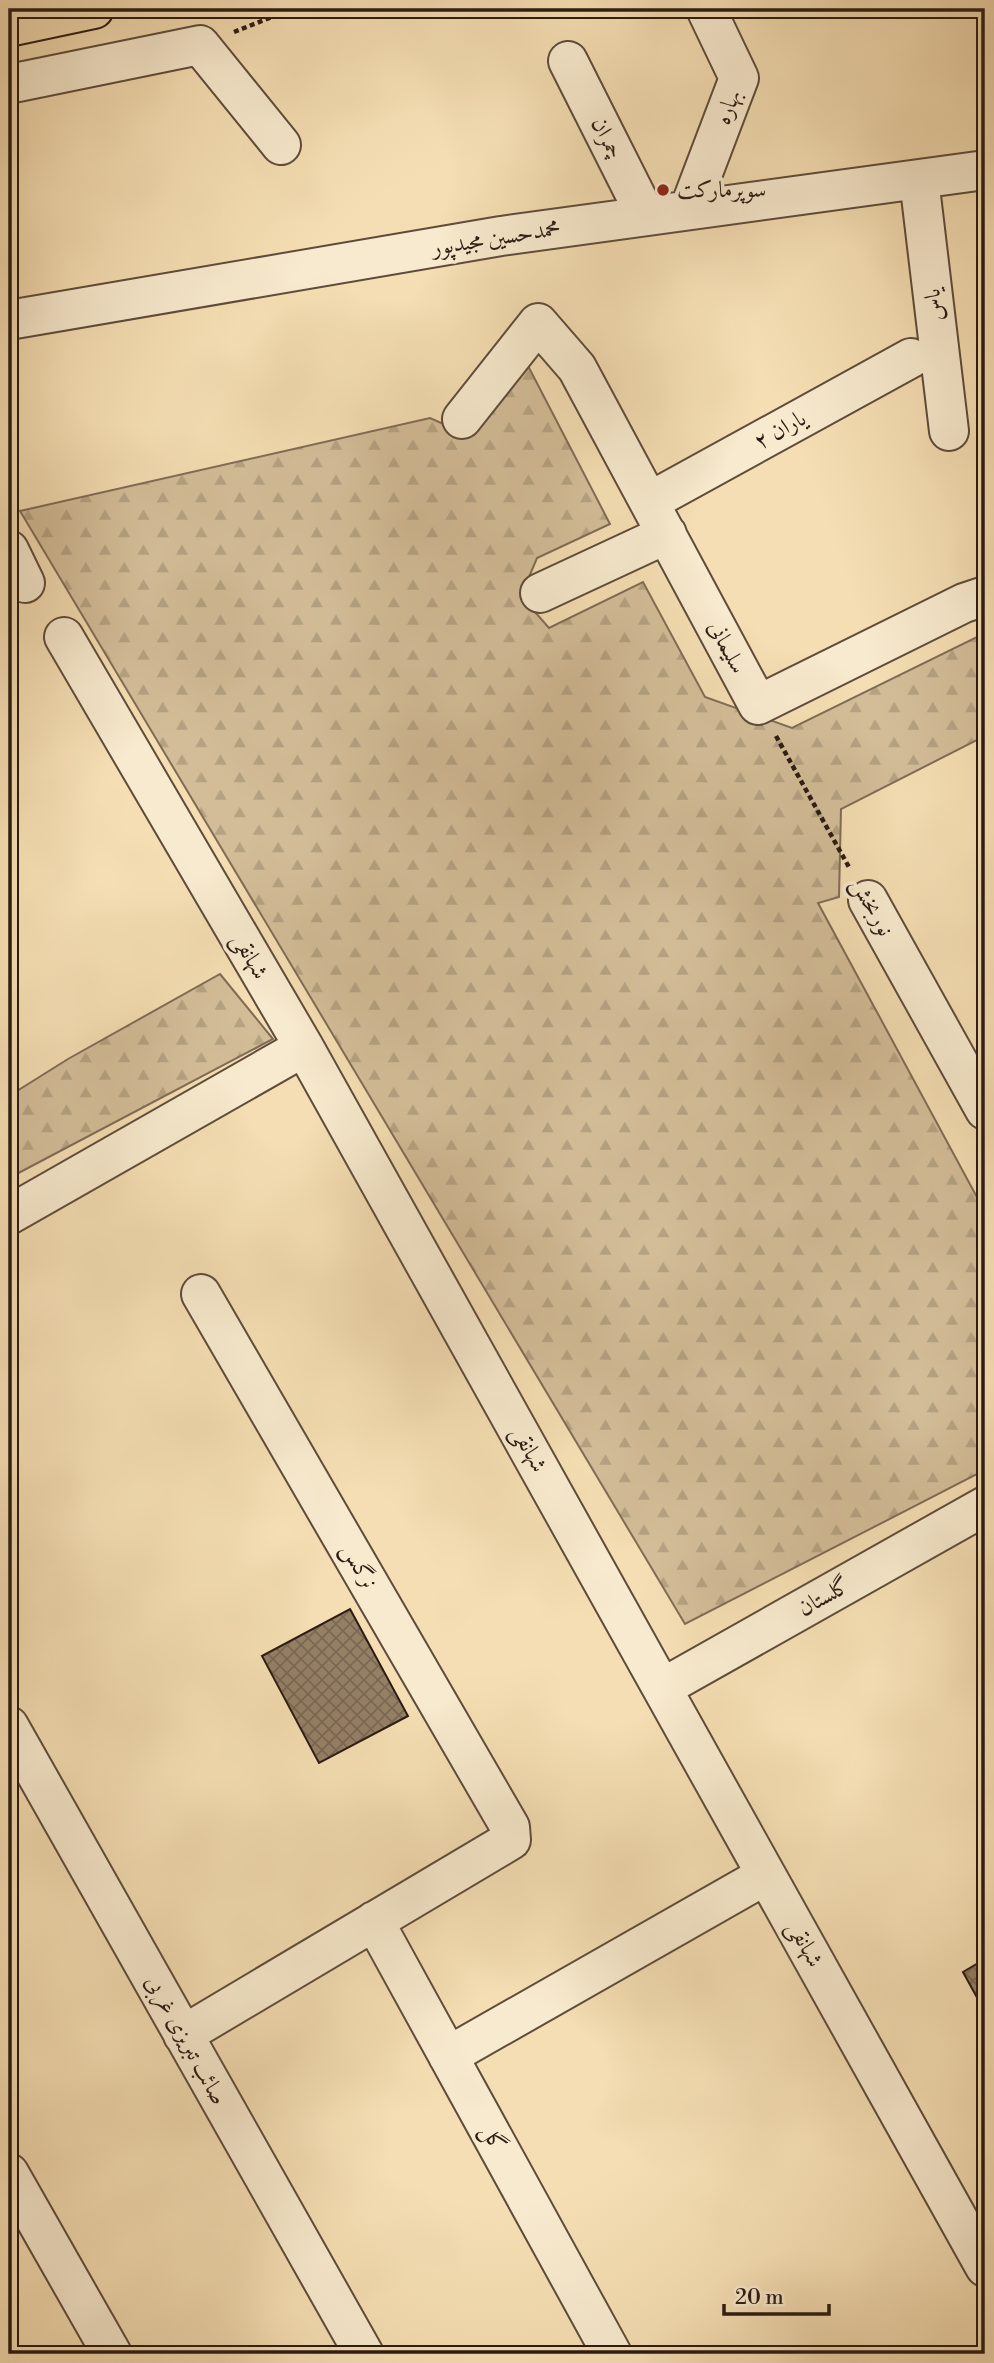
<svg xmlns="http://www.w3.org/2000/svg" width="994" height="2363" font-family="'Libre Bodoni',Amiri,serif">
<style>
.forest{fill:url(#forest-firs);stroke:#806c56;stroke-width:2}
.building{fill:url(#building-cross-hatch);stroke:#2c1b13;stroke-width:2}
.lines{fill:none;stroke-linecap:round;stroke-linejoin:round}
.minor-casing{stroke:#5e4c3b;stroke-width:42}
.highway-casing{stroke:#2c1b13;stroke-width:42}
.path{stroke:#2c1b13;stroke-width:4.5;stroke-dasharray:5 3.5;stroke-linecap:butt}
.minor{stroke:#f8eace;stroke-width:38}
.highway{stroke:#f5deb3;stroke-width:38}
.poi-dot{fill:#8f2418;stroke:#f8eace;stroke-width:2.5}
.labels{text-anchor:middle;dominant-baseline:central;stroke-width:7;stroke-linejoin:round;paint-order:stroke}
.street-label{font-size:23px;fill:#2c1b13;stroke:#f8eace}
.poi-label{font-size:23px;fill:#2c1b13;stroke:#f8eace;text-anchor:start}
</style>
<defs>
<pattern id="forest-firs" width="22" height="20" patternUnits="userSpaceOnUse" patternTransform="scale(1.75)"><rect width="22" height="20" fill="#d3bd98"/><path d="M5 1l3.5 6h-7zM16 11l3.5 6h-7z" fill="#b5a282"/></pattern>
<pattern id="building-cross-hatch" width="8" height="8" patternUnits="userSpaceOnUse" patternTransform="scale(1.75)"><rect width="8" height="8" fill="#958066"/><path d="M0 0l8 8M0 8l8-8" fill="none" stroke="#7a6853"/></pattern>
</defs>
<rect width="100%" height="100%" fill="#f5deb3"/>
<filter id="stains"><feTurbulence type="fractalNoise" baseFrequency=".00286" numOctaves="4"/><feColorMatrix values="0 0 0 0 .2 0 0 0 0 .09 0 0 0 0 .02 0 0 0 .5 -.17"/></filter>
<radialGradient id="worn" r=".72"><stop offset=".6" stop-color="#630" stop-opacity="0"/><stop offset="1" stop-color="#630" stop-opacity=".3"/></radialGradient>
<path class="forest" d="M525 360 610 524 537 558 521 596 549 628 643 582 705 697 792 728 985 633V736L841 809 839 897 818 903 985 1212V1470L685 1624 20 511 430 418 464 433Z
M220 974 273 1039 9 1178V1096L68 1059Z"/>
<path class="building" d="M350 1609 408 1716 319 1763 262 1656Z
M985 1959V2012L963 1972Z"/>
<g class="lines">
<defs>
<path id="minor" d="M568 61 645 214
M9 84 200 45 281 145
M919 179 949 431
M690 207 739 78 706 9
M9 320 501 236 985 170
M462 419 538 323 577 368 758 705 964 603 985 596
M649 502 911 358
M9 550 25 583
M540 593 667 534
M64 637 304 1047 985 2267
M868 900 985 1110
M9 1215 304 1047
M662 1688 985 1506
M9 1726 364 2354
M374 1921 612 2354
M183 2035 511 1840 510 1827 201 1294
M448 2056 766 1875
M9 2173 112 2354"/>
<path id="highway" d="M9 27 94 9"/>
</defs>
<use href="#minor" class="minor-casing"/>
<use href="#highway" class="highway-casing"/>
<path class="path" d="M234 32 292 9
M776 736 850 869"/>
<use href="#minor" class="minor"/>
<use href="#highway" class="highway"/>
</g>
<circle class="poi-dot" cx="663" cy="190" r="7"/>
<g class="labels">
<g class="street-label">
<text transform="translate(728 107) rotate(-69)">بهاره</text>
<text transform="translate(607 138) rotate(63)">چمران</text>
<text transform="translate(496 238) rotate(-9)">محمدحسین مجیدپور</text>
<text transform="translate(934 305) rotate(-97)">یاس</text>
<text transform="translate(780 430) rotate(-29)">یاران ٢</text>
<text transform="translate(727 647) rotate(62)">سلیمانی</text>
<text transform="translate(872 907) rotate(61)">نوربخش</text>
<text transform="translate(250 956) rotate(60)">شهانقی</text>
<text transform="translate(529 1449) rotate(61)">شهانقی</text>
<text transform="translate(359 1566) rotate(60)">نرگس</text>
<text transform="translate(824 1597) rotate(-29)">گلستان</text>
<text transform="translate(805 1944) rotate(61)">شهانقی</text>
<text transform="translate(186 2040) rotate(61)">صائب تبریزی غربی</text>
<text transform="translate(493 2138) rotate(61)">گل</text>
</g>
<g class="poi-label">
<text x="677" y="190">سوپرمارکت</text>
</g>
</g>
<rect width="994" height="2363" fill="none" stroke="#f5deb3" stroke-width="35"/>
<rect x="10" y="10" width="973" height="2342" fill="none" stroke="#2c1b13" stroke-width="3.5"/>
<rect x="18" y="18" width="959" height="2328" fill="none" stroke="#2c1b13" stroke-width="2"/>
<path d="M724 2304v10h105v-10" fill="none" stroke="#2c1b13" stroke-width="3.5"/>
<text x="735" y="2304" font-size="21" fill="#2c1b13" stroke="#f8eace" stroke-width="5" paint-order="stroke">20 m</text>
<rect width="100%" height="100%" filter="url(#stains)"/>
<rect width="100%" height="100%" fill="url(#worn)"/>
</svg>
